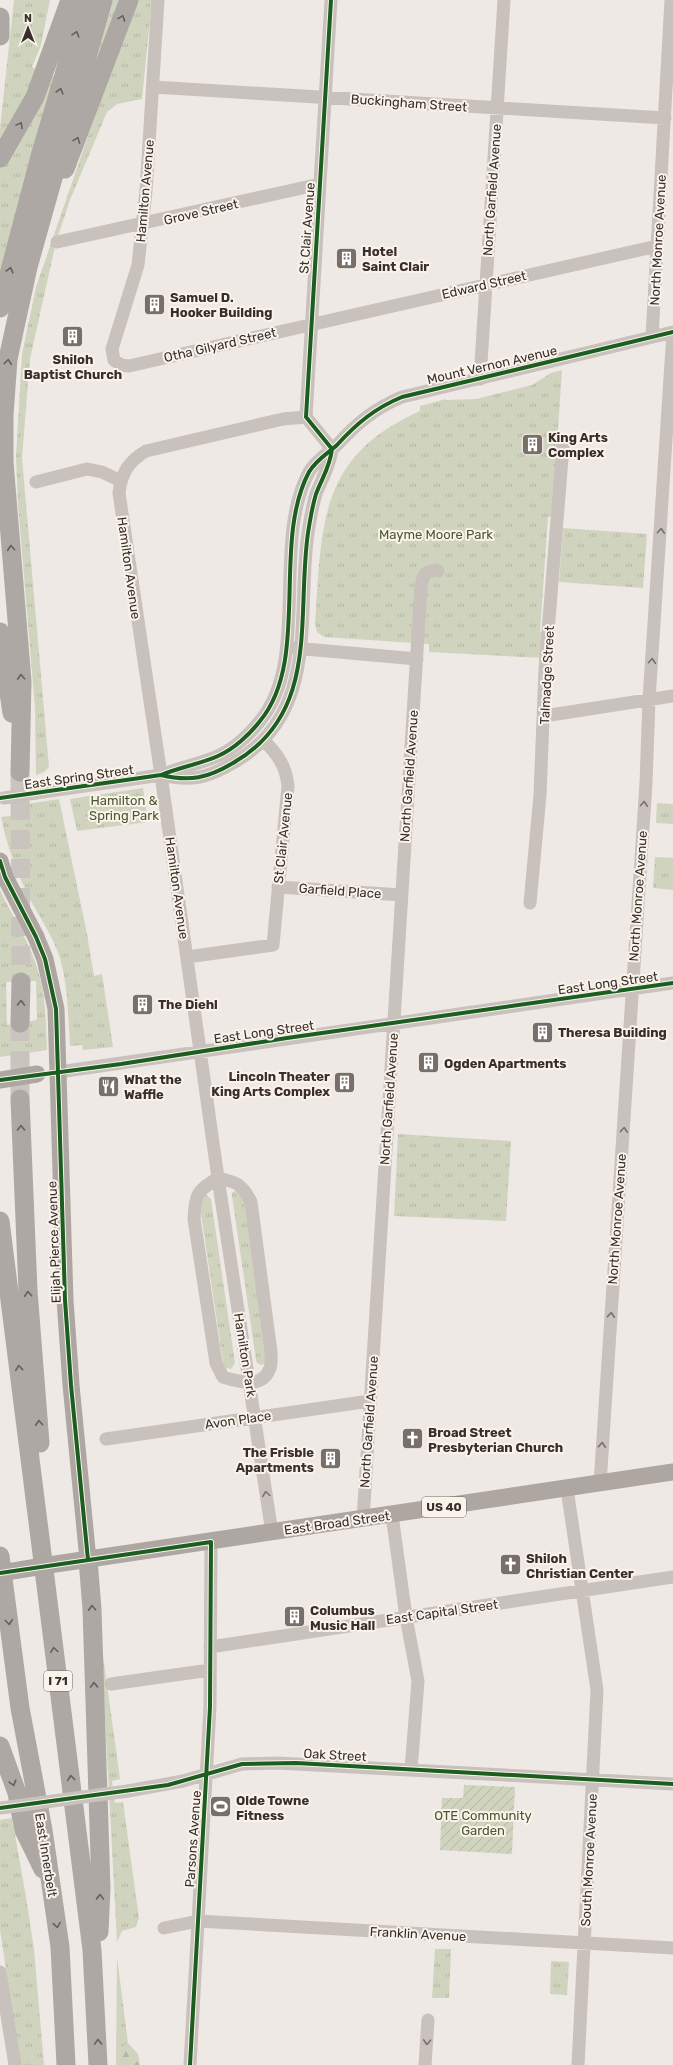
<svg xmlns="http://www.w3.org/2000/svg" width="673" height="2065" font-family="Rubik,sans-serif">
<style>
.grass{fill:url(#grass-tufts);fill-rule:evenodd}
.forest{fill:url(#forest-firs)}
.garden{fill:url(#garden-furrows)}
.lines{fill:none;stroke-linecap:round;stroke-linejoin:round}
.highway-tunnel{stroke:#cac4bf;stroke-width:19;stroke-dasharray:19 10;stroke-linecap:butt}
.minor{stroke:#c8c1bc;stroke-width:13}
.major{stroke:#ada6a1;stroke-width:17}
.highway{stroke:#ada8a3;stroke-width:19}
.minor-bridge{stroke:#c8c1bc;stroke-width:13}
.major-bridge{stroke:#ada6a1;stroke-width:17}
.cycleway-casing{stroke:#faf3ec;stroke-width:6}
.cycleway{stroke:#1b5e20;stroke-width:4}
.oneway{stroke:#675f5a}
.oneway2{stroke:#79706c}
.labels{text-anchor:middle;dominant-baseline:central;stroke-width:4;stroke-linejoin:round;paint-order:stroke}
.shield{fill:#faf3ec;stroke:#736964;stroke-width:1}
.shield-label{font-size:12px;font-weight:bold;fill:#392e2a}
.street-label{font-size:13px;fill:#392e2a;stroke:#faf3ec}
.poi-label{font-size:13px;font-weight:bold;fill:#392e2a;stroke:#faf3ec;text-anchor:start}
.park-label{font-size:13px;fill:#4a582e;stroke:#faf3ec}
</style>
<defs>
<pattern id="grass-tufts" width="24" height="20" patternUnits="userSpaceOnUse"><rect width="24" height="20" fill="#d0d4be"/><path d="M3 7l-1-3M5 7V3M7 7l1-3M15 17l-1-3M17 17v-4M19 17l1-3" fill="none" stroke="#b3b6a3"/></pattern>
<pattern id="forest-firs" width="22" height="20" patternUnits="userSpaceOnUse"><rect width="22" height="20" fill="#d0d4be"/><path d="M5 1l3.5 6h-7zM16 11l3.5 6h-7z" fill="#b3b6a3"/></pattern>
<pattern id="garden-furrows" width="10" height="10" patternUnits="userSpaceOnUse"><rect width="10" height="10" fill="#d0d4be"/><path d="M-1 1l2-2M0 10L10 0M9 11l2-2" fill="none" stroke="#b3b6a3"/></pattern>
</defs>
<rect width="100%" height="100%" fill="#eee9e4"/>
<path class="grass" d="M14 0H50L41 45 32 67 58 78 0 279V128Z
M110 0H121L92 77Z
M135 0H152L142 99 117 104 107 112 70 200 56 242 30 359 22 458 49 767 44 772 36 775 35 708 18 504 16 457 22 354 36 287Z
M562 370 552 517H548L540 632 544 633 543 658 429 652V644L324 637 317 632 315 624C322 526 317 457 420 411V406L446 399V400L476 399 532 385 551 373Z
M563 528 647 534 643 588 559 582Z
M143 788 148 822 77 831 70 799Z
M59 799 87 934 94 976 102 974 113 1047 83 1050 82 1045 70 1046C68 1017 68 986 60 958 54 939 42 921 32 903 18 876 7 847 1 817L16 815 15 806Z
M657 803 673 804V824L656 823Z
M655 857 673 858V890L653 888Z
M0 890C13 918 31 944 39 974 46 999 46 1025 47 1050L0 1057ZM36 981 37 1020 7 1025 6 982Z
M398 1134 511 1141 506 1221 394 1216Z
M237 1190 245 1201 267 1355 266 1363 261 1365 257 1363 256 1360 232 1196V1193Z
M205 1194 211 1199 235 1363 231 1369 226 1368 223 1362 200 1207Z
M101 1641 120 1779 112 1781 115 1803 123 1802 139 1918 136 1927 122 1931 117 1942Z
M12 1818 26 1897 34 1949 44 2065H20L0 1929V1820Z
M435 1949H451L449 1998H432Z
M117 1957 128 2043 121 2048V2065H116Z
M551 1961 569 1962 567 1995 550 1994Z"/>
<path class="forest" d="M128 2043 138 2054 140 2065H121V2048Z"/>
<path class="garden" d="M464 1785 515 1787 512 1854 440 1850 442 1798H463Z"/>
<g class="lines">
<path class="highway-tunnel" d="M20 772 21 982
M20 1099V1023"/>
<path class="minor" d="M158 0 146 191 138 265 112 349 114 360 121 365 129 366 657 246
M331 0 306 417 332 449
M153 87 665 118
M57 242 320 184
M652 337 671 0
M480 379 504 0
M36 482 87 469 102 472 121 481
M294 648 417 659
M544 716 673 696
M161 775C190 782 208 778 233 763 321 713 296 616 308 533 310 520 312 507 316 494 322 478 330 467 332 449
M36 793 161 775C180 767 200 764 218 756 234 749 250 734 260 721 311 660 271 543 309 472 316 460 327 454 337 445 356 424 375 408 402 397L673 332
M278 887 402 895
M530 903 540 795 545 669 563 446
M187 957 273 945 288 786C286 766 277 753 263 740
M59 1072 673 983
M218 1178C237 1182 242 1184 251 1202L271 1352C271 1356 272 1363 270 1368 263 1389 239 1382 223 1377L216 1363 194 1219C195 1194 197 1191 218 1178Z
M106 1439 370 1401
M600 1484 646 783 649 700 673 332
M567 1489 597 1690 578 2065
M392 1515 406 1617 418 1681 411 1770
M363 1520 421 586C423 574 426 570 438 571
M272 1533 218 1178 161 775 119 493C121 473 129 461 146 451L283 419 306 417
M210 1647 673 1577
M111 1684 210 1670
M128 1791 183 1781 242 1764 277 1763 673 1784
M164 1928 198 1921 673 1948
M0 1972 15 2065
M190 2065 210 1707 211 1542
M425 2065 428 2020"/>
<path class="major" d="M0 861 5 877
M36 937 45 959 56 1009 65 1300 71 1385 88 1560
M49 1565 673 1472"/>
<path class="highway" d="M0 17V36
M0 158 35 97 70 0
M65 169 129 0
M0 308 41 153 86 0
M0 632 12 713
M20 772 22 681 4 462V415L8 359 28 267 103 0
M20 1023 21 982
M20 1099 28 1291 40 1443
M0 1221 92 1950 98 2065
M0 1556 20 1708 43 1830 60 1947 66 2065
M88 1560 92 1609 101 1888 99 1932
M0 1746 17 1793 24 1830 43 1869"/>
<path class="minor-bridge" d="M4 798 36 793
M0 1808 128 1791"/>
<path class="major-bridge" d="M5 877 36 937
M0 1080 37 1074
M0 1573 49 1565"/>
<defs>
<path id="cycleway" d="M331 0 306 417 332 449
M161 775C190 782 208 778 233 763 321 713 296 616 308 533 310 520 312 507 316 494 322 478 330 467 332 449
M0 798 161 775C180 767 200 764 218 756 234 749 250 734 260 721 311 660 271 543 309 472 316 460 327 454 337 445 356 424 375 408 402 397L673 332
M0 861 5 877 36 937 45 959 56 1009 65 1300 71 1385 88 1560
M0 1080 121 1064 287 1038 673 983
M0 1573 211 1542 210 1707 190 2065
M0 1808 168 1785 242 1764 296 1763 673 1784"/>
</defs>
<use href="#cycleway" class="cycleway-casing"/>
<use href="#cycleway" class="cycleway"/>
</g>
<defs><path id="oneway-chevron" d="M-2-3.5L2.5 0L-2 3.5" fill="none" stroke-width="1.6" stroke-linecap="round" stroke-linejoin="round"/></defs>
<g class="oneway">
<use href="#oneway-chevron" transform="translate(122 18) rotate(-70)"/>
<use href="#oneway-chevron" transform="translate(76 34) rotate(-74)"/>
<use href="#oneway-chevron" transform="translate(60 91) rotate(-75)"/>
<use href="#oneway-chevron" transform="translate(20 125) rotate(-62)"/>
<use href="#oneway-chevron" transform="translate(77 140) rotate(-69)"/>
<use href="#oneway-chevron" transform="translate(10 270) rotate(-75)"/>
<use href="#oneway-chevron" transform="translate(8 362) rotate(-84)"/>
<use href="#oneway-chevron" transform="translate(11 548) rotate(-95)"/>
<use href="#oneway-chevron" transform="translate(21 677) rotate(-93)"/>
<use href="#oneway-chevron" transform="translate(21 1003) rotate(-89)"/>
<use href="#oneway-chevron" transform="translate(21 1128) rotate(-91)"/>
<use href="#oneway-chevron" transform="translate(28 1294) rotate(-94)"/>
<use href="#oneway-chevron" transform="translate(19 1368) rotate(-96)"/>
<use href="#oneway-chevron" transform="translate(39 1423) rotate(-94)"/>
<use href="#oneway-chevron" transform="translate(92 1608) rotate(-93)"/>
<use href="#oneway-chevron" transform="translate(9 1622) rotate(83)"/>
<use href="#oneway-chevron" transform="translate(54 1650) rotate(-98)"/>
<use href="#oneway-chevron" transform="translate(94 1685) rotate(-92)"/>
<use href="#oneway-chevron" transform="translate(71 1778) rotate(-97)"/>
<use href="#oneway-chevron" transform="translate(13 1783) rotate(73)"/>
<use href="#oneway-chevron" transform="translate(100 1897) rotate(-88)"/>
<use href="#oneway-chevron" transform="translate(57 1925) rotate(81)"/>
<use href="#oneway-chevron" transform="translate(98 2042) rotate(-92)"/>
</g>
<g class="oneway2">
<use href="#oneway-chevron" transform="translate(661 531) rotate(-86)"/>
<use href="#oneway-chevron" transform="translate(652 661) rotate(-86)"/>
<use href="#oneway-chevron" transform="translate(644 804) rotate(-86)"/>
<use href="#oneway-chevron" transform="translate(624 1130) rotate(-86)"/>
<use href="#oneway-chevron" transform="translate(611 1315) rotate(-86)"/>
<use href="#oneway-chevron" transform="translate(602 1445) rotate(-87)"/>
<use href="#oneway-chevron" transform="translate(266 1494) rotate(-98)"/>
<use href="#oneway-chevron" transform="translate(427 2042) rotate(93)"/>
</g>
<defs>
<symbol id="building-square" viewBox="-11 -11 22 22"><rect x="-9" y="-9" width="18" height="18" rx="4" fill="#786f6b" stroke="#faf3ec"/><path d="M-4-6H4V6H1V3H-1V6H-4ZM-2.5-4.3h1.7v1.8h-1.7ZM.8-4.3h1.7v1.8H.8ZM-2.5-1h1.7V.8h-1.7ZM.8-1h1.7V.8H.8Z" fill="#fff"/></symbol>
<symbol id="restaurant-square" viewBox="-11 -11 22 22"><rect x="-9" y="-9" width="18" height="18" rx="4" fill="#786f6b" stroke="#faf3ec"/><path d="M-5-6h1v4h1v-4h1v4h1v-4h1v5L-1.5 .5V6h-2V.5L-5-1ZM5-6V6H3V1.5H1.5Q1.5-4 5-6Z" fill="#fff"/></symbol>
<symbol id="church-square" viewBox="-11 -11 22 22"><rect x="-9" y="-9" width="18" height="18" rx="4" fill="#786f6b" stroke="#faf3ec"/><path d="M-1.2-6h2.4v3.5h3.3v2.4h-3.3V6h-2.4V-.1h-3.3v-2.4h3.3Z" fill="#fff"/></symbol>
<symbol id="stadium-square" viewBox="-11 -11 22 22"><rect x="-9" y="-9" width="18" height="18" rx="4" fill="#786f6b" stroke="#faf3ec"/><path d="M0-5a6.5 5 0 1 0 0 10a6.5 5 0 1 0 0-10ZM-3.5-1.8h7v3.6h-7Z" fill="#fff"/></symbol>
</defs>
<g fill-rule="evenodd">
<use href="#building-square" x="334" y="246" width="25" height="25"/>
<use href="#building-square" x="142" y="292" width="25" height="25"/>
<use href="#building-square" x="60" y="324" width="25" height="25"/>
<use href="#building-square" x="520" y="432" width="25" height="25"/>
<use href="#building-square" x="130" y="992" width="25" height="25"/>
<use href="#building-square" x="530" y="1020" width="25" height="25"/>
<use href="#building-square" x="416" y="1050" width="25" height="25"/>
<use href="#building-square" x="332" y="1070" width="25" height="25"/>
<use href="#restaurant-square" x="96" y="1074" width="25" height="25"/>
<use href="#church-square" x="400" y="1426" width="25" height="25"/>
<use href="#building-square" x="318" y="1446" width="25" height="25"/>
<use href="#church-square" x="498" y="1552" width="25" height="25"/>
<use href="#building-square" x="282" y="1604" width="25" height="25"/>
<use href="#stadium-square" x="208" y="1794" width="25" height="25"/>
</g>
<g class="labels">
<g class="shield">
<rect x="422" y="1497" width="44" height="20" rx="3"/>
<rect x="44" y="1671" width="28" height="20" rx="3"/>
</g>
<g class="shield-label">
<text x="444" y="1507">US 40</text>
<text x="58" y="1681">I 71</text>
</g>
<g class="street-label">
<text transform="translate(409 103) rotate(4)">Buckingham Street</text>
<text transform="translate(492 190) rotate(-86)">North Garfield Avenue</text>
<text transform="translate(145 191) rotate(-85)">Hamilton Avenue</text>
<text transform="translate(201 212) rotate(-13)">Grove Street</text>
<text transform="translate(307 228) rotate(-86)">St Clair Avenue</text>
<text transform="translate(658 240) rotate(-87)">North Monroe Avenue</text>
<text transform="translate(484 285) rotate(-13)">Edward Street</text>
<text transform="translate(220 345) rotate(-13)">Otha Gilyard Street</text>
<text transform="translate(492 365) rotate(-13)">Mount Vernon Avenue</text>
<text transform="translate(129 568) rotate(82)">Hamilton Avenue</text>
<text transform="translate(547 675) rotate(-87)">Talmadge Street</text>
<text transform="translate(409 776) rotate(-86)">North Garfield Avenue</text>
<text transform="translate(79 777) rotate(-8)">East Spring Street</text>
<text transform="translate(283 838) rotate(-84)">St Clair Avenue</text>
<text transform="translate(177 888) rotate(82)">Hamilton Avenue</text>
<text transform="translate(340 891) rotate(4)">Garfield Place</text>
<text transform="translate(638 896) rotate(-86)">North Monroe Avenue</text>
<text transform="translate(608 983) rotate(-8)">East Long Street</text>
<text transform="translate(264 1032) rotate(-8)">East Long Street</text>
<text transform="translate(389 1099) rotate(-86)">North Garfield Avenue</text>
<text transform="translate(617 1219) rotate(-86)">North Monroe Avenue</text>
<text transform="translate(54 1242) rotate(-92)">Elijah Pierce Avenue</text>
<text transform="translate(245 1355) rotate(81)">Hamilton Park</text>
<text transform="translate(238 1420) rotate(-8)">Avon Place</text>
<text transform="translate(369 1422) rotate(-86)">North Garfield Avenue</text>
<text transform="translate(337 1523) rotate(-8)">East Broad Street</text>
<text transform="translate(442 1612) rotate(-8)">East Capital Street</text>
<text transform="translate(335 1755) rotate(3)">Oak Street</text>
<text transform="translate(193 1839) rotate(-86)">Parsons Avenue</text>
<text transform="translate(46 1855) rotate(81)">East Innerbelt</text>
<text transform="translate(589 1860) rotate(-87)">South Monroe Avenue</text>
<text transform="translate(418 1934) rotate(3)">Franklin Avenue</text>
</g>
<g class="poi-label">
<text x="362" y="251">Hotel<tspan x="362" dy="15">Saint Clair</tspan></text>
<text x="170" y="297">Samuel D.<tspan x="170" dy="15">Hooker Building</tspan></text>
<text x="73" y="359" text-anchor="middle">Shiloh<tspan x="73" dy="15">Baptist Church</tspan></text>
<text x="548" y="437">King Arts<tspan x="548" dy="15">Complex</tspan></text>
<text x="158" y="1004">The Diehl</text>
<text x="558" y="1032">Theresa Building</text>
<text x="444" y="1063">Ogden Apartments</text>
<text x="330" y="1076" text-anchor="end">Lincoln Theater<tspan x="330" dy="15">King Arts Complex</tspan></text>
<text x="124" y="1079">What the<tspan x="124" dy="15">Waffle</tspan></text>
<text x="428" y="1432">Broad Street<tspan x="428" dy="15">Presbyterian Church</tspan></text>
<text x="314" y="1452" text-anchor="end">The Frisble<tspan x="314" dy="15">Apartments</tspan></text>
<text x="526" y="1558">Shiloh<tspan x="526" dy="15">Christian Center</tspan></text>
<text x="310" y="1610">Columbus<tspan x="310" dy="15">Music Hall</tspan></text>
<text x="236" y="1800">Olde Towne<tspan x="236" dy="15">Fitness</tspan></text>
</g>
<g class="park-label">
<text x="436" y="534">Mayme Moore Park</text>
<text x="124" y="800">Hamilton &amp;<tspan x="124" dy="15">Spring Park</tspan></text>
<text x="483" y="1815">OTE Community<tspan x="483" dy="15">Garden</tspan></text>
</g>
</g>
<g transform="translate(28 28)" stroke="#faf3ec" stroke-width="3" paint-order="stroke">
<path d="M0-3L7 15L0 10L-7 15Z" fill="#392e2a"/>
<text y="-6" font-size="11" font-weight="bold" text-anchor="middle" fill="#392e2a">N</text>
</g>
</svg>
